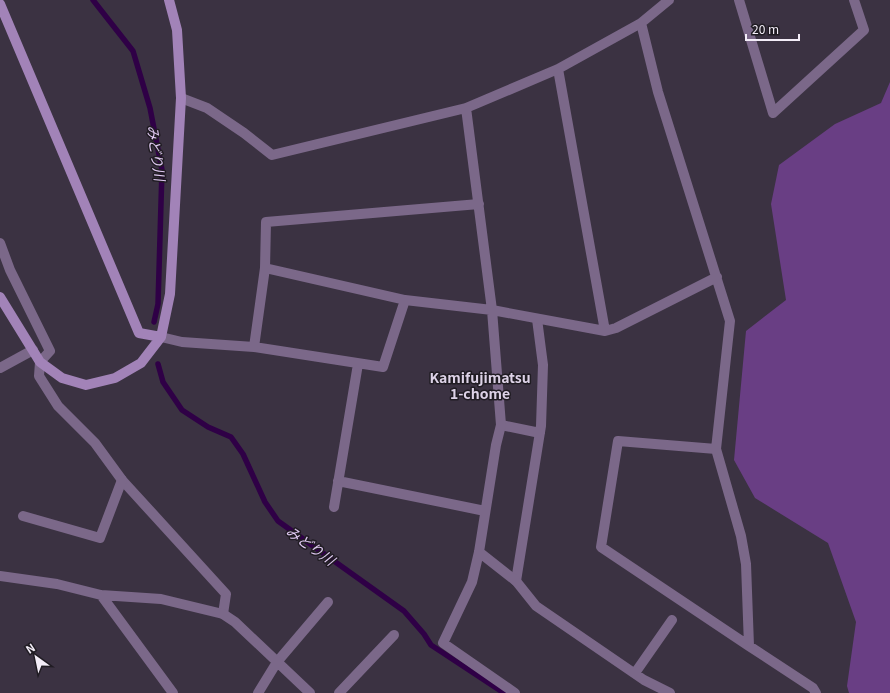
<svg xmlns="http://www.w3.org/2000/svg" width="890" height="693" font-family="Georgia,'Noto Sans JP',serif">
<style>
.green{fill:#693e84}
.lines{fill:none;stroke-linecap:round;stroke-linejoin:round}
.stream{stroke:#2f0046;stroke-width:5.5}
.lane{stroke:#7b6889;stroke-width:10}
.street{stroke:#7b6889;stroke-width:10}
.secondary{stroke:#a283b8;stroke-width:10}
.labels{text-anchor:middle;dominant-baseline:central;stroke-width:3;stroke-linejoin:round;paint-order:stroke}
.water-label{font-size:14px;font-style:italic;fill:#e2cbf4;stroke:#201c23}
.neighbourhood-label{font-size:14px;font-weight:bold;fill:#ddd2e7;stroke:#201c23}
</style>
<rect width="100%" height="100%" fill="#3b3242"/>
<path class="green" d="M890 82V693H849L847 686 856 622 828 543 755 498 734 460 746 331 786 300 771 204 779 165 835 124 881 103Z"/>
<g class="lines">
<path class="stream" d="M93 0 133 51 150 108 162 170 158 304 154 322
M158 364 163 382 182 410 208 427 231 437 243 454 265 502 278 521 404 611 424 634 431 645 504 693"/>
<path class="lane" d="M0 243 10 270 50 351 40 362 39 376 58 406 95 443 122 480 226 594 223 614
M501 425 540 433
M516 581 541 426 543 365 537 319
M277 662 328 602"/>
<path class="street" d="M739 0 773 113 864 30 854 0
M641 23 658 92 730 321 716 449 741 536 746 564 749 646 813 688 816 693
M558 69 605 331 616 328 717 277
M181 98 207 108 244 133 272 155 466 108 558 69 641 23 669 0
M466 108 492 310 501 425 496 445 479 552 472 582 443 643 515 693
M265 268 405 300
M161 337 182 342 254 347 383 367 405 300 492 310 605 331
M254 347 265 268 266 222 479 204
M0 368 33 350
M716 449 618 441 601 547 749 646
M338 481 485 511
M334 507 358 364
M23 516 100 538 122 480
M479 552 516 581 536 606 644 680 670 693
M0 576 57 584 101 595 161 599 223 614 235 622 310 693
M101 595 173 693
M635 673 672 620
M258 693 277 662
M339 693 394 635"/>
<path class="secondary" d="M0 4 139 333 161 337
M0 297 40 362 62 378 86 385 115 378 141 363 161 337 170 294 181 98 177 30 169 0"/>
</g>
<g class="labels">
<g class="water-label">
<text transform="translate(157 153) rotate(82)">みどり川</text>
<text transform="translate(311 545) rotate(36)">みどり川</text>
</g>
<g class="neighbourhood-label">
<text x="480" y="377">Kamifujimatsu<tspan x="480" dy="16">1-chome</tspan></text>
</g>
</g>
<g transform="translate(36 657) rotate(327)" stroke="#201c23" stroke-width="3" paint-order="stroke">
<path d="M0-3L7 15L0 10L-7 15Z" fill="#f3edf8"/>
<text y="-6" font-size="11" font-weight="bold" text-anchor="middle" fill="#f3edf8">N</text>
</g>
<path d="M746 34v6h53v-6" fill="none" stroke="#f3edf8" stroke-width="2"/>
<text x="752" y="34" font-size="12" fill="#f3edf8" stroke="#201c23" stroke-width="3" paint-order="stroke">20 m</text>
</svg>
